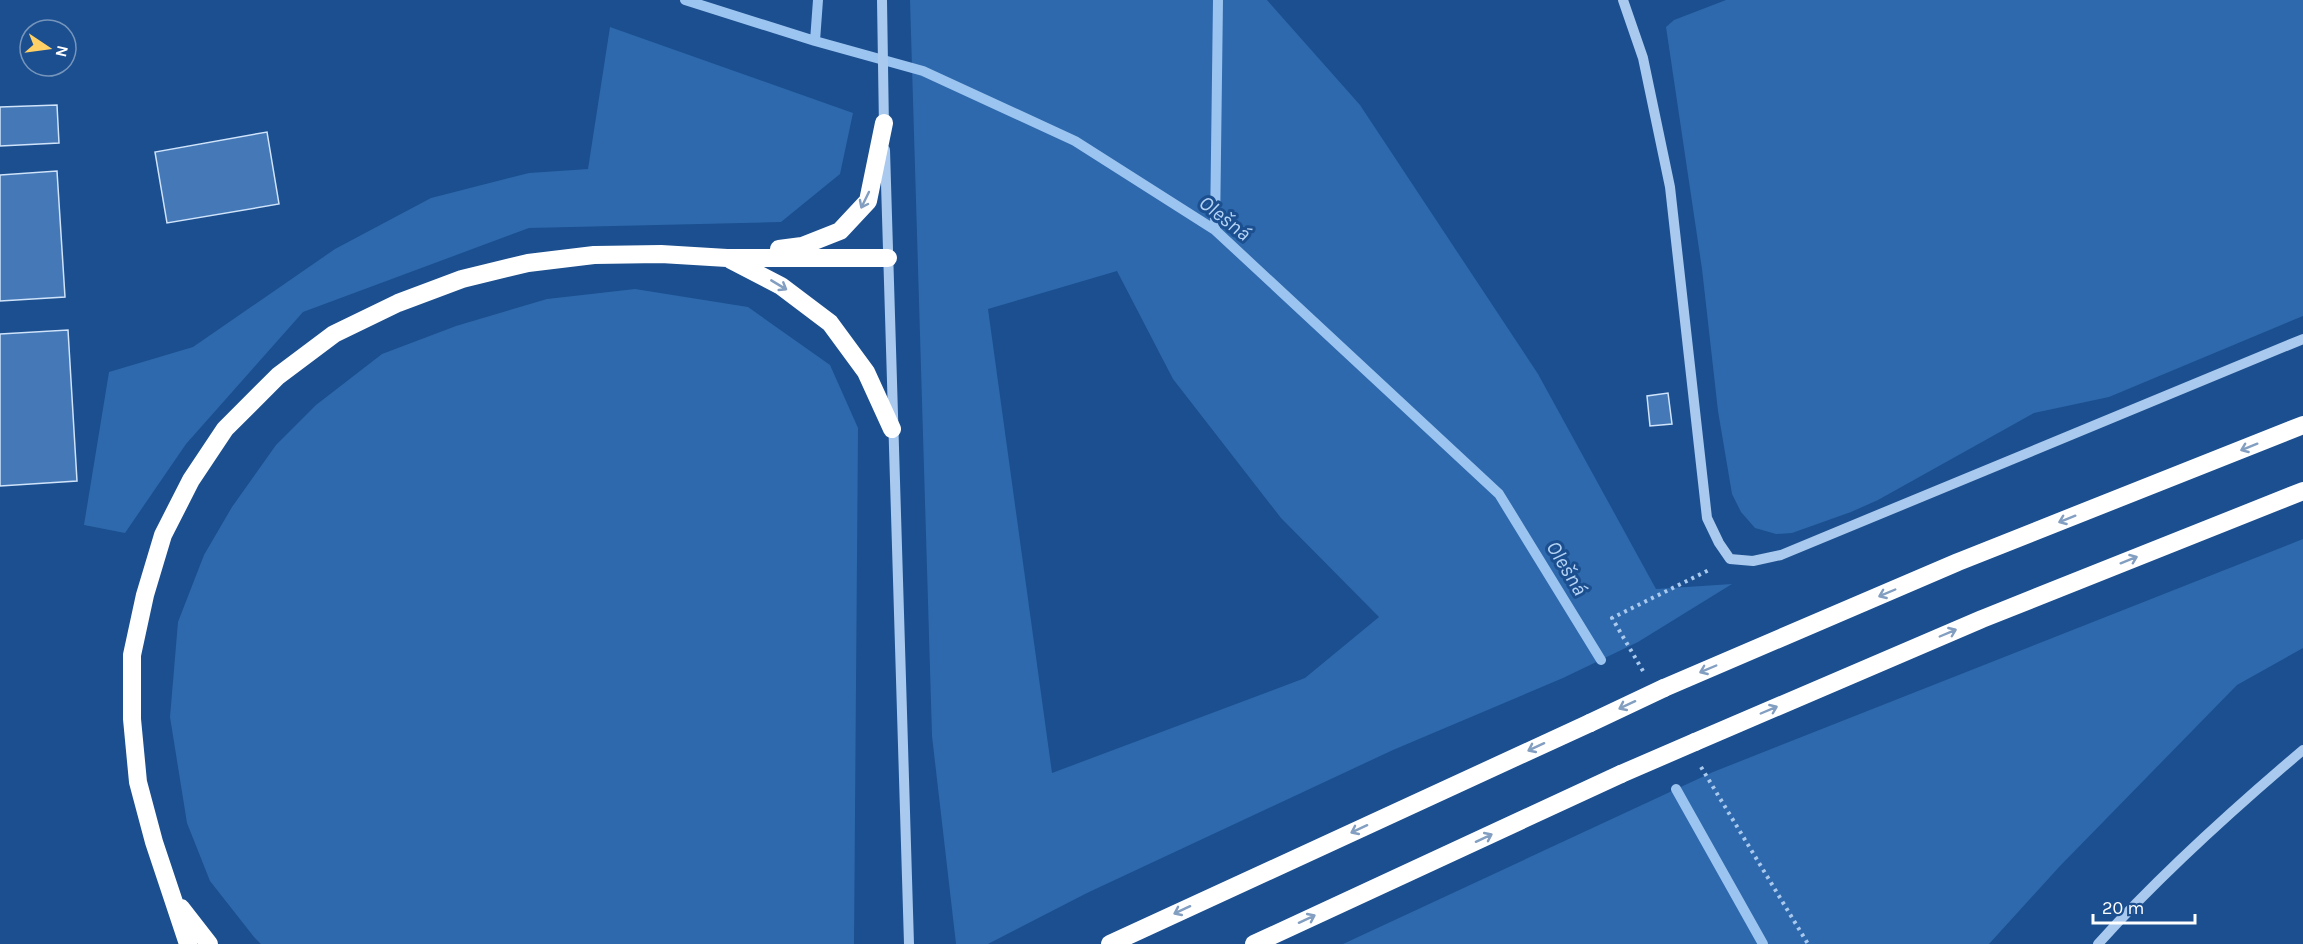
<svg xmlns="http://www.w3.org/2000/svg" width="2303" height="944" font-family="Karla,sans-serif">
<style>
.green{fill:#2e69ad;fill-rule:evenodd}
.lines{fill:none;stroke-linecap:round;stroke-linejoin:round}
.stream{stroke:#9cc4f0;stroke-width:10}
.building{fill:#4478b7;stroke:#cfe3fa;stroke-width:1.5}
.path{stroke:#a9c9ee;stroke-width:4;stroke-dasharray:3 4.5;stroke-linecap:butt}
.minor{stroke:#a9c9ee;stroke-width:10}
.highway{stroke:#fff;stroke-width:18}
.highway-bridge{stroke:#fff;stroke-width:18}
.oneway{stroke:#829ec1}
.labels{text-anchor:middle;dominant-baseline:central;stroke-width:6;stroke-linejoin:round;paint-order:stroke}
.water-label{font-size:21px;font-style:italic;fill:#b5d3f5;stroke:#1b4f8f}
</style>
<rect width="100%" height="100%" fill="#1b4f8f"/>
<path class="green" d="M910 0H1267L1360 105 1538 374 1656 589 1732 584 1638 642 1563 678 1393 750 1087 893 988 944H956L932 736ZM1117 271 1173 379 1281 518 1379 617 1305 678 1052 773 988 309Z
M1726 0H2303V316L2109 397 2034 413 1878 500 1851 512 1792 533 1776 534 1755 528 1741 512 1732 494 1718 411 1702 269 1666 27 1674 20Z
M610 27 853 113 840 174 781 222 529 228 303 312 186 444 125 533 84 525 109 372 193 347 335 249 431 198 529 173 588 169Z
M635 289 748 307 830 365 858 428 854 944H261L254 937 210 881 187 823 170 717 178 622 204 555 232 507 276 445 316 405 382 354 456 326 547 299Z
M2303 539V648L2237 685 2060 866 1989 944H1343L1713 772Z"/>
<g class="lines">
<path class="stream" d="M685 0 815 41 923 71 1075 141 1215 230 1499 494 1601 660
M815 41 818 0
M1215 230 1218 0
M1676 789 1763 944"/>
</g>
<path class="building" d="M57 105 59 143 0 146V107Z
M267 132 279 204 167 223 155 152Z
M57 171 65 297 0 301V175Z
M68 330 77 481 0 486V334Z
M1668 393 1672 424 1650 426 1647 396Z"/>
<g class="lines">
<path class="path" d="M1643 671 1612 618 1711 569
M1701 767 1808 944"/>
<path class="minor" d="M882 0 884 128
M1623 0 1643 58 1670 187 1707 518 1719 543 1730 559 1753 561 1781 555 2303 339
M885 150 909 944
M2098 944C2161 874 2231 811 2303 750"/>
<path class="highway" d="M779 249 802 246 840 231 868 201 884 123
M731 260 781 286 830 323 866 372 892 429
M1664 688 1958 562 2303 425
M1695 742 1982 619 2303 491
M181 908 209 944
M188 944 154 842 138 782 132 719V655L145 595 163 535 191 480 225 429 278 376 334 334 398 303 462 279 528 263 594 255 661 254 727 258H888
M1110 944 1590 723
M1254 944 1621 774"/>
<path class="highway-bridge" d="M1590 723 1664 688
M1621 774 1695 742"/>
</g>
<defs><path id="oneway-shaft" d="M-6 0H5M1.5-3L5.5 0L1.5 3" fill="none" stroke-width="1.6" stroke-linecap="round" stroke-linejoin="round" transform="scale(1.5)"/></defs>
<g class="oneway">
<use href="#oneway-shaft" transform="translate(865 200) rotate(116)"/>
<use href="#oneway-shaft" transform="translate(779 285) rotate(31)"/>
<use href="#oneway-shaft" transform="translate(2249 447) rotate(158)"/>
<use href="#oneway-shaft" transform="translate(2067 519) rotate(158)"/>
<use href="#oneway-shaft" transform="translate(2129 560) rotate(-22)"/>
<use href="#oneway-shaft" transform="translate(1887 593) rotate(157)"/>
<use href="#oneway-shaft" transform="translate(1948 633) rotate(-23)"/>
<use href="#oneway-shaft" transform="translate(1708 669) rotate(157)"/>
<use href="#oneway-shaft" transform="translate(1627 705) rotate(155)"/>
<use href="#oneway-shaft" transform="translate(1769 710) rotate(-23)"/>
<use href="#oneway-shaft" transform="translate(1536 747) rotate(155)"/>
<use href="#oneway-shaft" transform="translate(1359 829) rotate(155)"/>
<use href="#oneway-shaft" transform="translate(1484 838) rotate(-25)"/>
<use href="#oneway-shaft" transform="translate(1182 910) rotate(155)"/>
<use href="#oneway-shaft" transform="translate(1307 919) rotate(-25)"/>
</g>
<g class="labels">
<g class="water-label">
<text transform="translate(1225 218) rotate(38)">Olešná</text>
<text transform="translate(1567 568) rotate(59)">Olešná</text>
</g>
</g>
<g transform="translate(48 48) rotate(103)"><circle r="28" fill="#1b4f8f" stroke="#7695bc" stroke-width="1.5"/>
<path d="M0-4.5L10 22L0 15L-10 22Z" fill="#ffd166"/>
<text y="-9" font-size="16" font-weight="bold" text-anchor="middle" fill="#ffffff">N</text>
</g>
<path d="M2093 914v9h102v-9" fill="none" stroke="#ffffff" stroke-width="3"/>
<text x="2102" y="914" font-size="18" fill="#ffffff" stroke="#1b4f8f" stroke-width="4.5" paint-order="stroke">20 m</text>
</svg>
